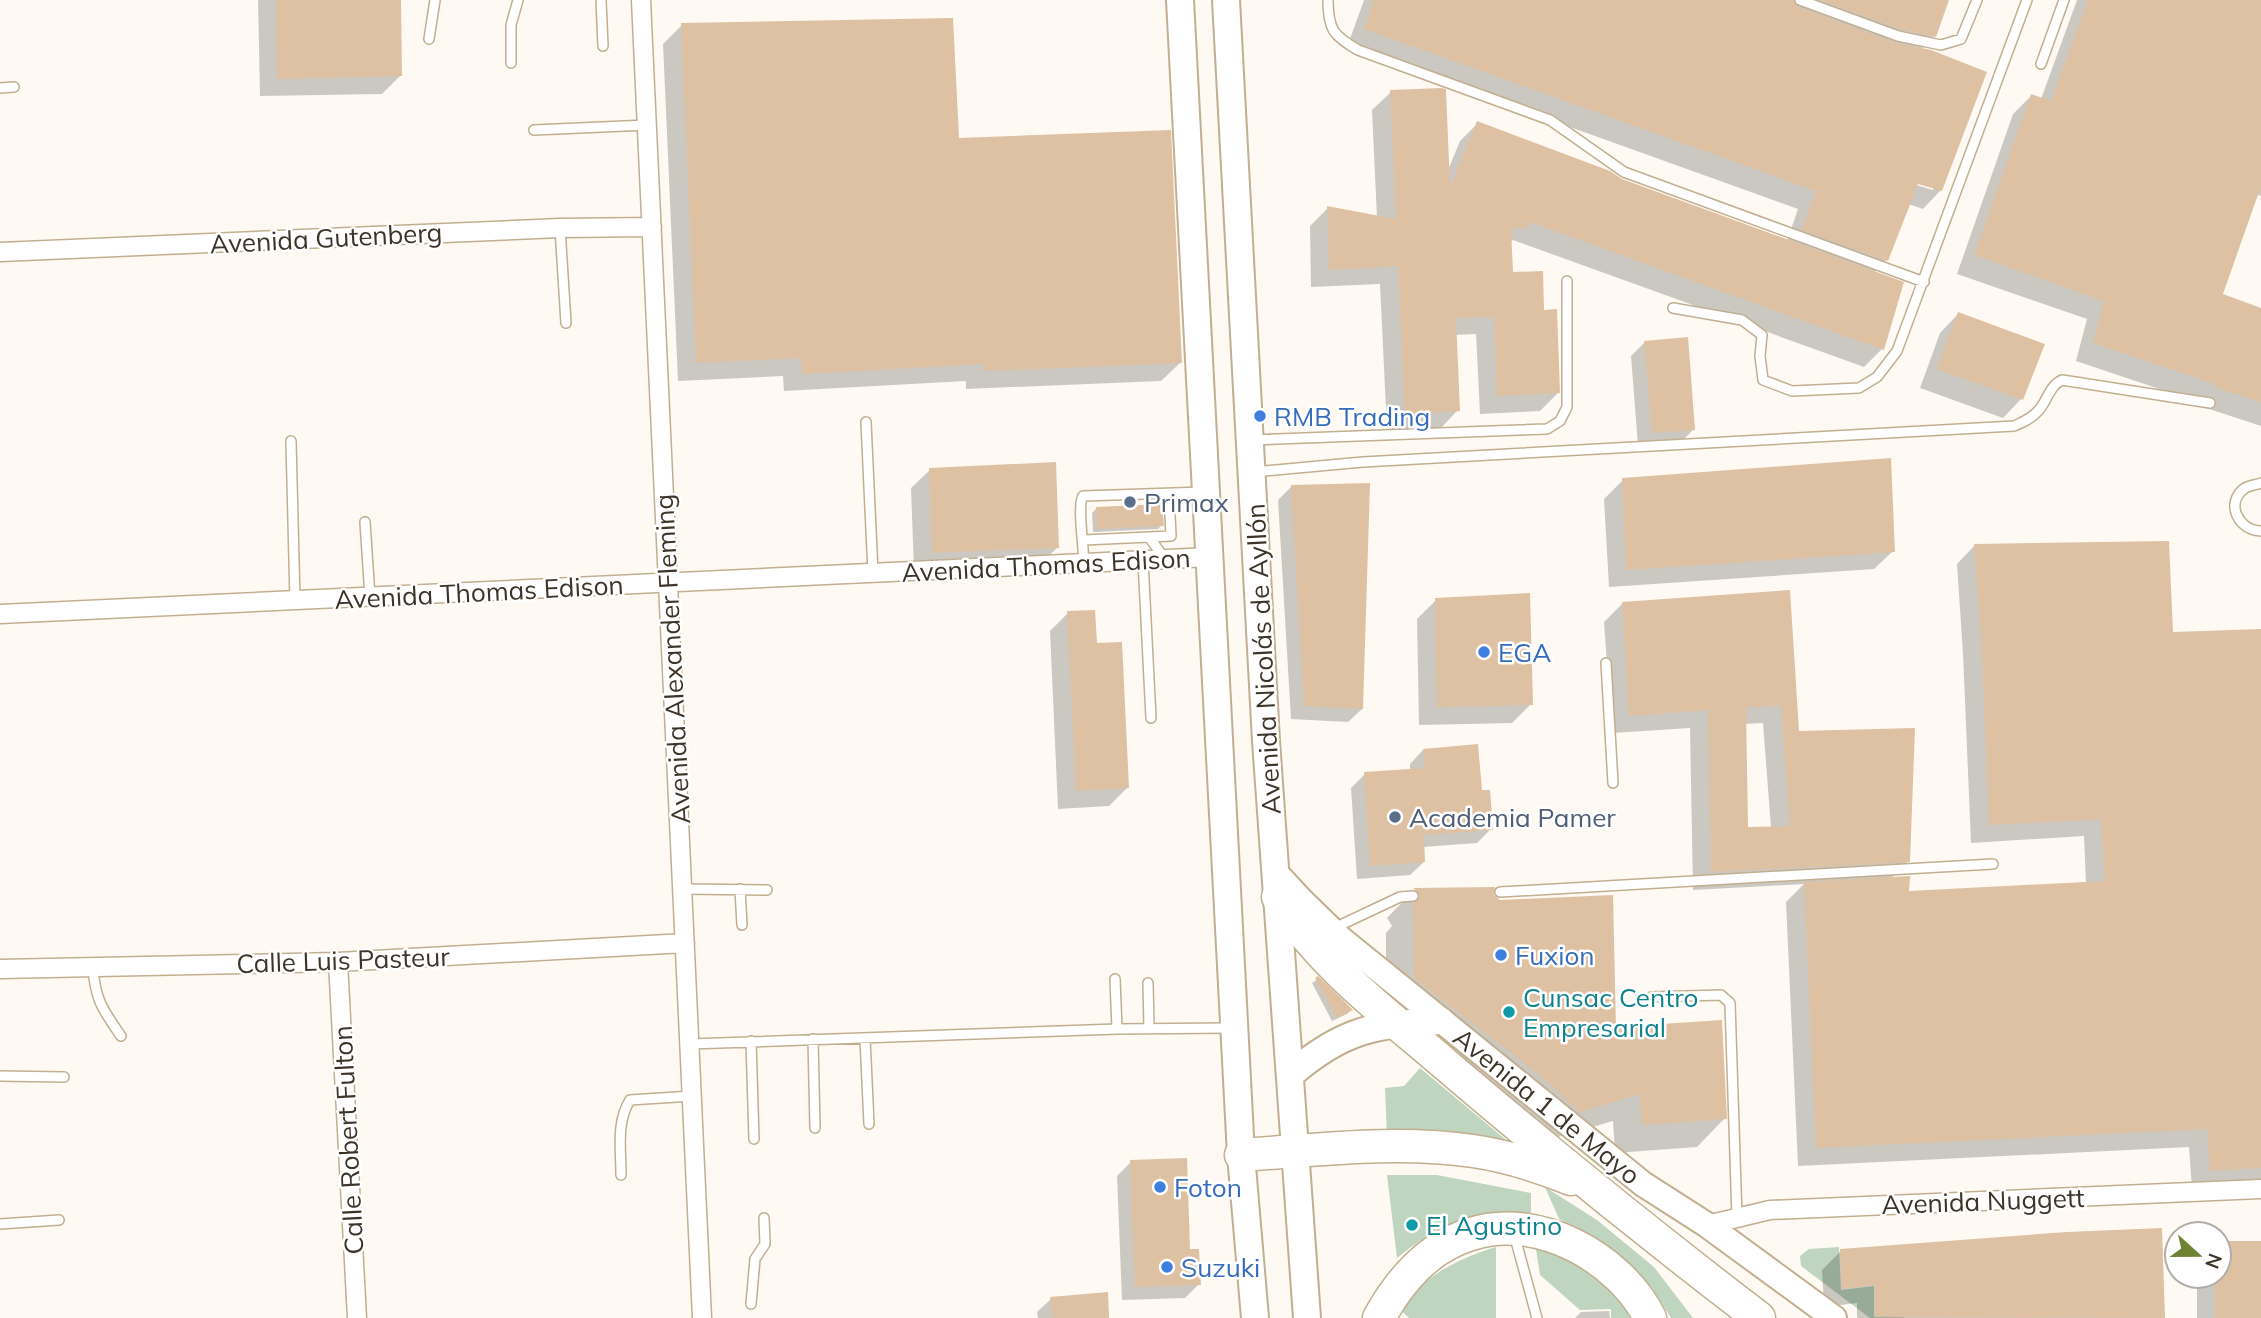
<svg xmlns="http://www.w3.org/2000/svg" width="2261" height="1318" font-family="Mulish,sans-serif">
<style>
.green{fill:#bfd5bf}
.shadow{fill:#0003;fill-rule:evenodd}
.building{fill:#dec1a2;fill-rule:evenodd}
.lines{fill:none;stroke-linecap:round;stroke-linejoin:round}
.lane-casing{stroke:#c2af90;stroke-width:12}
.street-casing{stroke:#c2af90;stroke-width:21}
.secondary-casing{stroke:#c2af90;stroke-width:28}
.primary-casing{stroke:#c2af90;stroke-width:30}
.highway-casing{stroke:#c2af90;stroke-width:35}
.lane{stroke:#fff;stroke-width:9}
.street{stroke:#fff;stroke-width:18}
.secondary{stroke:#fff;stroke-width:24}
.primary{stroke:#fff;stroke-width:26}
.highway{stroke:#fff;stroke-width:32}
.shop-dot{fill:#3f7fe0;stroke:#fff;stroke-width:2.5}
.service-dot{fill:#5c6f8a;stroke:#fff;stroke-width:2.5}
.culture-dot{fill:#0f9aa8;stroke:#fff;stroke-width:2.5}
.labels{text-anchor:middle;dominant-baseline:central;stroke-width:5;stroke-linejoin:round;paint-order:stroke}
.street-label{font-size:26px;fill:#3c3428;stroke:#fff}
.shop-label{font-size:26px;fill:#366cbe;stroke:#fff;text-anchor:start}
.service-label{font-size:26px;fill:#4e5e75;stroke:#fff;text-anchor:start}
.culture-label{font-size:26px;fill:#0d838f;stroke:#fff;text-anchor:start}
</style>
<rect width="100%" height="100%" fill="#fefaf3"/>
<path class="green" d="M1420 1068 1517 1149 1387 1138 1385 1088 1404 1086Z
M1387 1175H1437L1531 1193V1215C1478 1209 1438 1224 1397 1258Z
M1545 1187 1597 1220 1654 1267 1693 1318H1671L1653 1289 1627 1262 1605 1244 1559 1219Z
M1496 1247V1318H1409L1402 1311C1420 1276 1460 1258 1496 1247Z
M1839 1247 1841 1290 1874 1286V1317L1904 1316V1318H1870L1801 1266 1800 1256 1809 1249Z
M1536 1249C1581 1259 1607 1279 1632 1318H1611V1309L1580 1310 1540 1275Z"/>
<path class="shadow" d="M258 0H399L400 76 382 94 260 96Z
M1364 0H1947L1934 36 1921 50 1941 190 1923 209 1908 204 1886 260 1874 273 1882 349 1864 367 1513 240 1510 243 1511 274 1543 311 1558 393 1540 411 1480 414 1476 334 1455 335 1458 410 1440 429 1387 431 1380 284 1311 287 1310 226 1328 208 1377 218 1372 110 1391 92 1448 170 1460 141 1478 123 1621 180 1787 241 1798 209 1347 47ZM1910 179 1933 187V190L1909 183Z
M2077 0H2261V196L2256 194 2220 295 2261 310V426L2197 405 2198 402 2076 361 2087 319 1957 274 2013 114 2031 96 2041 99Z
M682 25 1180 363 1161 381 966 389V381L784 391 783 376 678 381 663 44Z
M1958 314 2021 399 2003 418 1920 388 1940 333Z
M1645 342 1694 429 1680 443 1638 446 1631 356Z
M930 470 1058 547 1039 565 914 571 911 488Z
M1623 480 1893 551 1874 569 1609 587 1604 499Z
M1292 486 1362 709 1348 722 1291 719 1278 500Z
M1096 509 1162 525 1158 529 1093 532 1092 513Z
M1975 545 2171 634 2261 630V1185L2192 1188 2189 1147 1798 1166 1786 902 1804 884 1693 890 1690 728 1612 733 1604 622 1623 603 1788 592 1797 733 1908 861 1891 879 1907 893 2086 884 2084 836 1971 843 1963 654 1957 564ZM1763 723 1771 828 1747 829 1744 724Z
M1436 600 1531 704 1512 723 1419 725 1417 619Z
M1068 613 1095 645 1128 787 1109 806 1058 809 1050 631Z
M1423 750 1480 792 1491 829 1477 843 1423 847 1424 862 1410 875 1357 879 1351 788 1365 774 1410 771V764Z
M1493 889 1492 896 1615 1029 1725 1118 1697 1147 1615 1153 1613 1121 1551 1139 1386 1006V933L1392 926 1387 918 1414 890Z
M1318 979 1351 1010 1347 1014 1332 1021 1312 983Z
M1131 1162 1189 1251 1199 1284 1185 1298 1122 1300 1117 1176Z
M2160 1230 2163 1318H1857V1303L1824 1307 1822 1270 1841 1251Z
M2219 1243H2261V1318H2197V1276H2219Z
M1051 1299 1107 1318H1038L1037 1312Z
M1609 1311 1610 1318H1575L1581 1312Z"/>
<path class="building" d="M276 0H401L402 76 277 79Z
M1374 0H1793L1798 7 1896 43 1931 50 1987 72 1942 191 1918 184 1888 261 1802 230 1816 191 1364 29Z
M1820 0H1949L1936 37 1900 29Z
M2088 0H2261V186L2223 294 2261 308V402L2214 387 2215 384 2093 343 2104 301 1974 255 2031 94 2051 101Z
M953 18 959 138 1171 130 1182 363 984 371V364L802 374 801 358 696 363 681 23Z
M1441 88 1446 89 1450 187 1477 121 1610 171 1622 179 1904 282 1884 350 1530 222 1528 228H1511L1513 272 1543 271 1544 310 1557 309 1560 393 1497 396 1494 317 1456 318 1460 411 1405 414 1398 266 1329 270 1327 206 1396 219 1390 90Z
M1958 312 2045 344 2023 400 1937 369Z
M1688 337 1695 430 1652 433 1644 341Z
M1891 458 1895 552 1626 570 1622 478Z
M1056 462 1059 548 932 553 929 468Z
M1370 483 1363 709 1304 706 1291 485Z
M1162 504 1164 526 1097 529 1096 507Z
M2169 541 2173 632 2261 629V1168L2210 1171 2207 1129 1816 1148 1804 882 1910 876 1909 891 2105 881 2101 819 1989 825 1981 635 1974 544Z
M1790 590 1799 731 1915 728 1910 862 1711 872 1708 710 1629 716 1622 602ZM1781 705 1790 826 1748 827 1746 708Z
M1530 593 1533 705 1437 707 1435 598Z
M1095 610 1097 643 1122 642 1129 788 1076 791 1067 611Z
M1478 744 1482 790H1490L1493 830 1424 835 1425 862 1370 866 1364 772 1424 768 1423 749Z
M1495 887 1494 895 1500 900 1613 895 1616 1027 1722 1020 1727 1119 1642 1125 1640 1094 1580 1112 1537 1073 1414 978 1413 903 1417 901 1420 896 1418 892 1413 888Z
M1318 976 1343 1000 1353 1010 1337 1018 1315 978Z
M1187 1158 1190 1249H1199L1201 1285 1135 1287 1130 1160Z
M2162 1228 2165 1318 1875 1317 1874 1285 1842 1289 1840 1249 2067 1232Z
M2219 1241H2261V1318H2215V1276H2219Z
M1108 1292 1109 1318H1053L1050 1297Z"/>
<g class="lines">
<defs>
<path id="lane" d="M601 0 603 46
M1328 0C1328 30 1334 36 1358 50L1550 120 1624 172 1924 282
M1800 0 1898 36 1941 45 1961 39 1977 0
M429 39 435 0
M511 63V25L518 0
M2041 64 2064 0
M0 88 14 87
M534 130 647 125
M560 228 566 323
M1673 308 1742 320 1762 335 1760 356 1763 380 1792 391 1859 388 1877 377 1897 351 2027 0
M866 422 873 573
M1252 440 1547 429 1560 421 1567 407V281
M291 441 295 601
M1253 472 1363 462 2014 426C2023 422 2031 419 2038 411 2047 402 2049 386 2062 380L2210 403
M2261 483C2256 485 2250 485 2245 488 2224 503 2239 531 2261 531
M365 522 370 597
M1149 537 1171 536 1169 494
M1084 540 1149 537 1165 559
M1143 561 1151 718
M1084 564C1084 550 1077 504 1083 496L1204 492
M1606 663 1613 783
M684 889 767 890
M740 889 742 925
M1500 892 1993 864
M1332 929 1400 897 1413 896
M93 967C95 1000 103 1010 121 1036
M1115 979 1117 1029
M1148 983 1149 1028
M1651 997 1721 995 1730 1003 1737 1218
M865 1038 869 1124
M813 1039 815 1128
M751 1041 754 1139
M690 1044 1117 1029 1230 1028
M0 1076 64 1077
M621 1175C621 1150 616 1122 630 1100L692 1096
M0 1224 59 1220
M1514 1234 1537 1318
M751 1304 755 1259 765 1244 764 1218"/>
<path id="street" d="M641 0 702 1318
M0 252 560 228 652 227
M0 614 1210 557
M338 962 357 1318
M0 969 338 962 685 943
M1707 1225 1770 1210 2261 1189"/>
<path id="secondary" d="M1277 874 1300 899 1341 939 1643 1184 1707 1225 1834 1318"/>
<path id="primary" d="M1180 0 1241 1155 1255 1318
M1226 0 1266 741 1307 1318
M1290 1075C1342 1030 1374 1024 1441 1021"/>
<path id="highway" d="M1278 897C1319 964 1387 1014 1446 1065 1548 1152 1653 1237 1759 1318
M1241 1155C1318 1150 1397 1140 1473 1151 1507 1156 1539 1166 1571 1179
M1379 1318C1400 1280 1428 1247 1471 1234 1538 1212 1620 1258 1650 1318"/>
</defs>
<use href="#lane" class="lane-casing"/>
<use href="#street" class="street-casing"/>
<use href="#secondary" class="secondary-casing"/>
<use href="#primary" class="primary-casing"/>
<use href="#highway" class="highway-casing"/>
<use href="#lane" class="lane"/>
<use href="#street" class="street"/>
<use href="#secondary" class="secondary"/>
<use href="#primary" class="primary"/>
<use href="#highway" class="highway"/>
</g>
<g class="shop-dot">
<circle cx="1260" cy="416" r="7"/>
<circle cx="1484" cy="652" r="7"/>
<circle cx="1501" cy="955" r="7"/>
<circle cx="1160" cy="1187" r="7"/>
<circle cx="1167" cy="1267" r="7"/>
</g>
<g class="service-dot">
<circle cx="1130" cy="502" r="7"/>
<circle cx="1395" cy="817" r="7"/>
</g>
<g class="culture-dot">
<circle cx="1509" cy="1012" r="7"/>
<circle cx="1412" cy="1225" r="7"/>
</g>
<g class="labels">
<g class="street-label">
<text transform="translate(326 238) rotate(-3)">Avenida Gutenberg</text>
<text transform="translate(1046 565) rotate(-3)">Avenida Thomas Edison</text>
<text transform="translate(479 592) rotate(-3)">Avenida Thomas Edison</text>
<text transform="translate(672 659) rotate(-93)">Avenida Alexander Fleming</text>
<text transform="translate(1263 659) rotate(-93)">Avenida Nicolás de Ayllón</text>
<text transform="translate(343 960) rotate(-2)">Calle Luis Pasteur</text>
<text transform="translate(1547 1106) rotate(39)">Avenida 1 de Mayo</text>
<text transform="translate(348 1140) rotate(-93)">Calle Robert Fulton</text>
<text transform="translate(1983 1201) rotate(-2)">Avenida Nuggett</text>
</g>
<g class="shop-label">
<text x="1274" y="416">RMB Trading</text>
<text x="1498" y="652">EGA</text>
<text x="1515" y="955">Fuxion</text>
<text x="1174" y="1187">Foton</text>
<text x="1181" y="1267">Suzuki</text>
</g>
<g class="service-label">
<text x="1144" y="502">Primax</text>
<text x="1409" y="817">Academia Pamer</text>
</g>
<g class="culture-label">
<text x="1523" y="997">Cunsac Centro<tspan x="1523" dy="30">Empresarial</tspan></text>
<text x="1426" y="1225">El Agustino</text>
</g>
</g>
<g transform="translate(2198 1255) rotate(111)"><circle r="33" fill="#ffffff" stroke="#b1aea9" stroke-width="2"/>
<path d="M0-5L12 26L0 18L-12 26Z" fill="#6d8233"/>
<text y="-10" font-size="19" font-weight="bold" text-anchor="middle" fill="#3c3428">N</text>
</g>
</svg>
